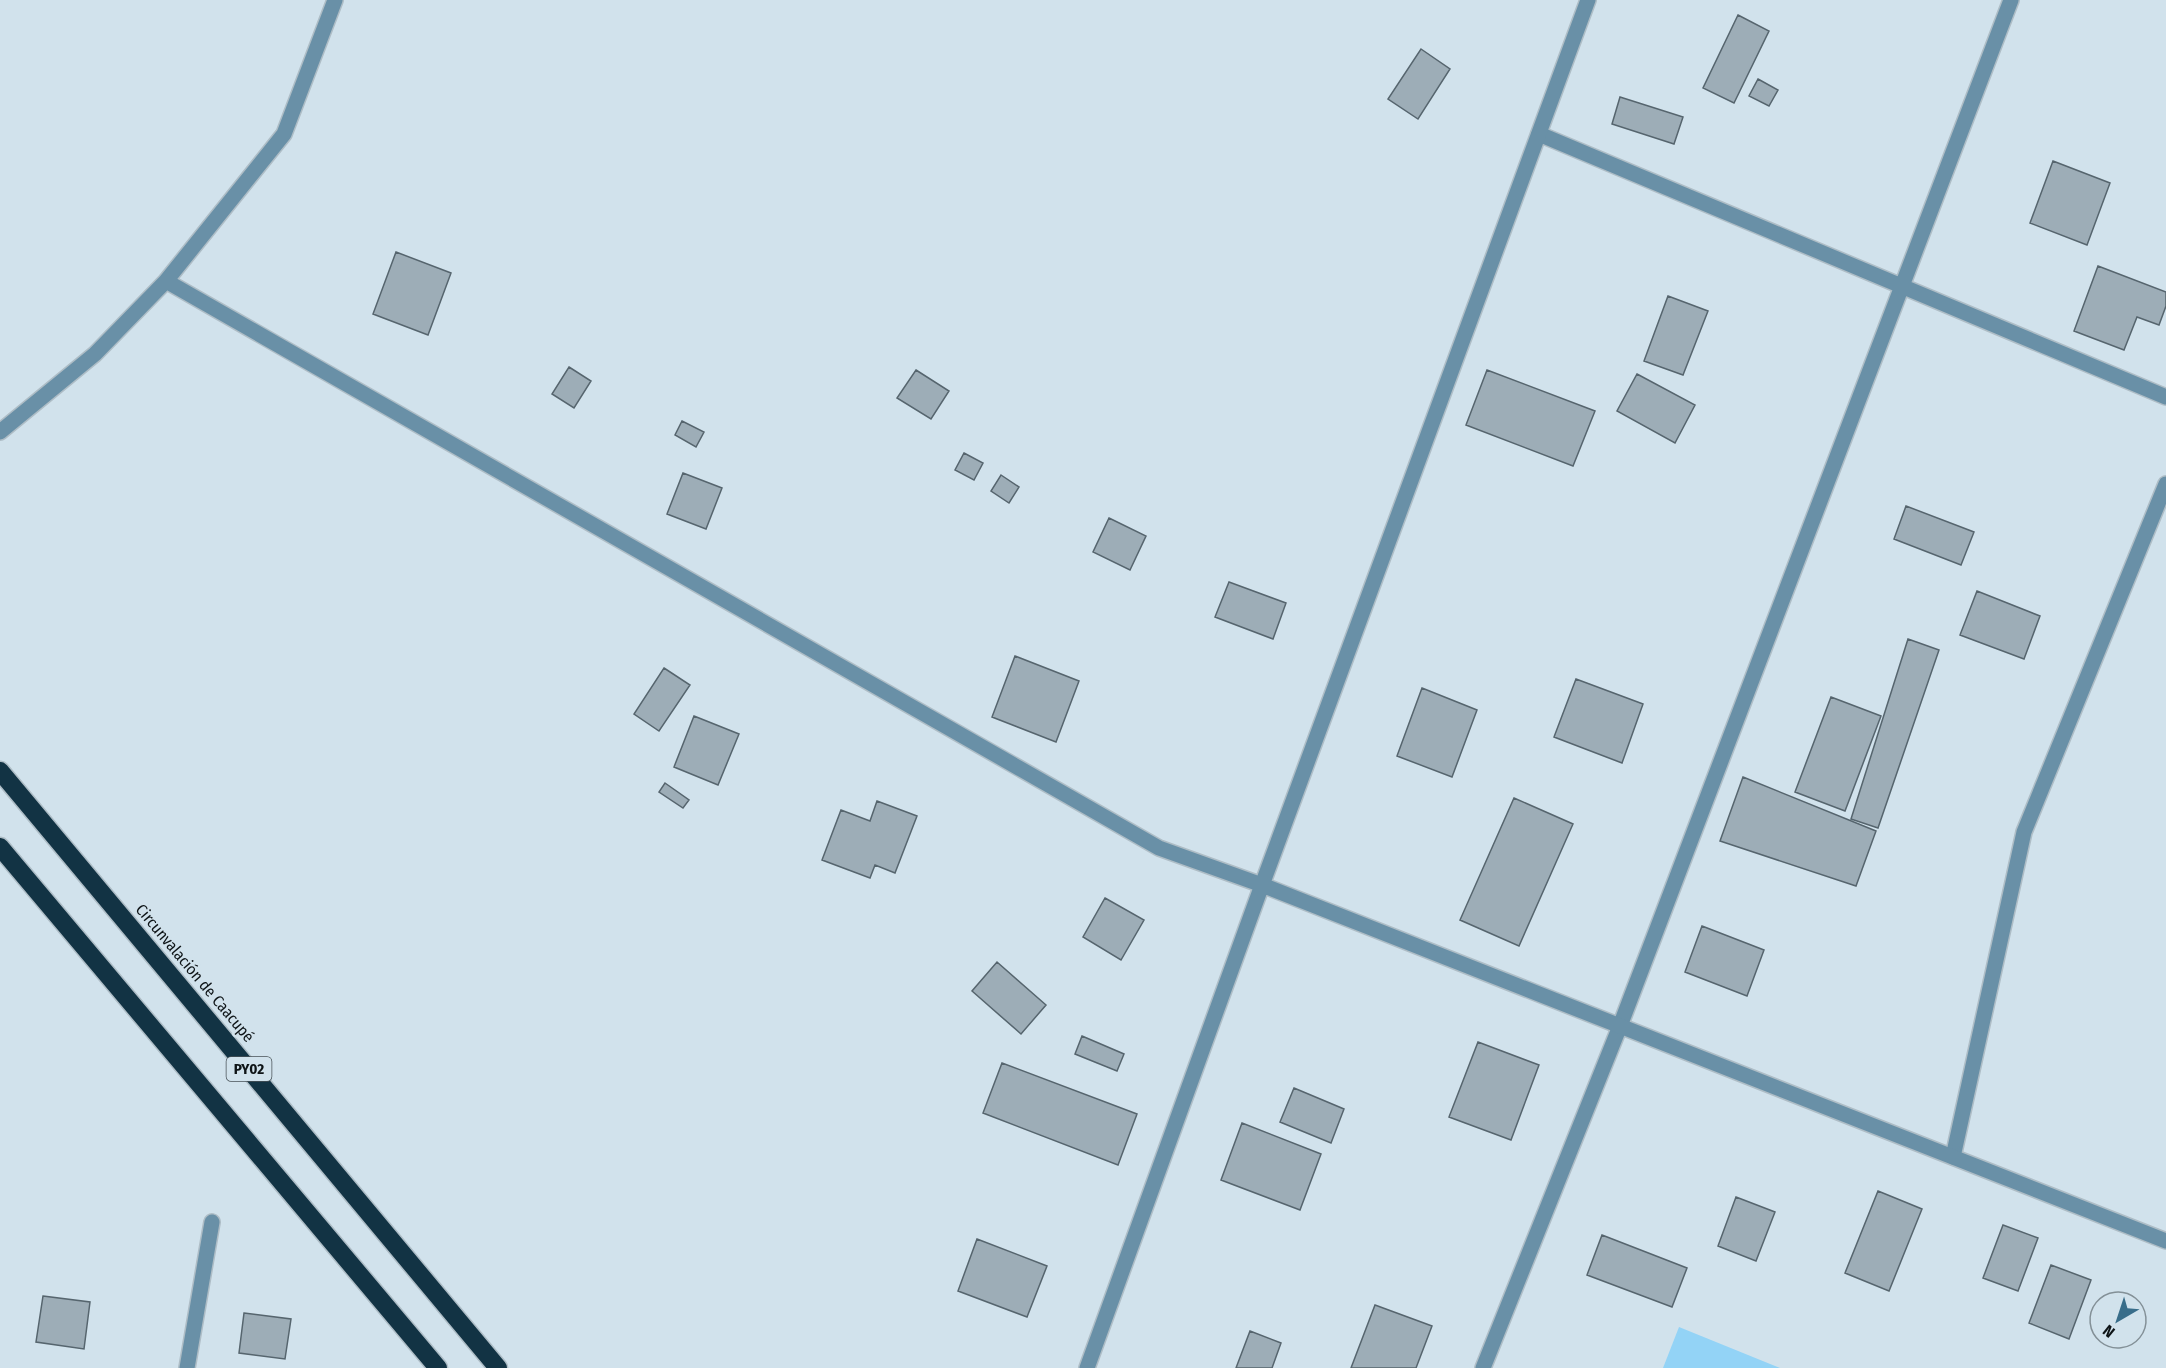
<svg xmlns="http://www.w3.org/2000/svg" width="2166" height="1368" font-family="'Fira Sans Condensed',sans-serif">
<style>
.green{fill:#93d3f6}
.building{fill:#9dadb7;stroke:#56656e;stroke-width:1.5}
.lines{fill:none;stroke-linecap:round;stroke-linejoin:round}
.lane-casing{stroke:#aebdc6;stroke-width:18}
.street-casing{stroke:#aebdc6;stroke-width:18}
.highway-casing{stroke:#aebdc6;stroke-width:21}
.lane{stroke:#6990a7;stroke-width:15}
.street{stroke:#6990a7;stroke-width:15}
.highway{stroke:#123344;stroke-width:18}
.labels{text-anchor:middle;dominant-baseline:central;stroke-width:5;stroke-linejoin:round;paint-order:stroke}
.shield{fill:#d1e2ec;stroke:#485257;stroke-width:1.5}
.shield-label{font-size:15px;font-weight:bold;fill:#0e1417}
.street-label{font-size:16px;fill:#0e1417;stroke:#d1e2ec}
</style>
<rect width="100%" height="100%" fill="#d1e2ec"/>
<path class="green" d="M1679 1327 1780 1368H1663Z"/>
<path class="building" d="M1738 15 1769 31 1734 103 1703 88Z
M1421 49 1450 69 1418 119 1388 99Z
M1758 79 1778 90 1769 106 1749 96Z
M1620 97 1683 117 1674 144 1612 124Z
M2053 161 2110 183 2087 245 2030 223Z
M396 252 451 273 428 335 373 314Z
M2098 266 2166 292V306L2159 325 2137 317 2124 350 2074 331Z
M1668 296 1708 311 1683 375 1644 361Z
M569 367 591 381 574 408 552 394Z
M916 370 949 391 931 419 897 398Z
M1487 370 1595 411 1573 466 1466 425Z
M1637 374 1695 405 1675 443 1617 411Z
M682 421 704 432 696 447 675 435Z
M964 453 983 463 974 480 955 470Z
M683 473 722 488 706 529 667 514Z
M1001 475 1019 487 1009 503 991 491Z
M1906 506 1974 532 1961 565 1894 539Z
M1109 518 1146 536 1130 570 1093 552Z
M1229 582 1286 603 1273 639 1215 617Z
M1977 591 2040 616 2024 659 1960 635Z
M1908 639 1939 650 1878 828 1851 819Z
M1015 656 1079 681 1056 742 992 717Z
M664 668 690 685 659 731 634 714Z
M1576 679 1643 704 1622 763 1554 737Z
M1422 688 1477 710 1452 777 1397 756Z
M1831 697 1881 716 1845 811 1795 792Z
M694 716 739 734 718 785 674 767Z
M1743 777 1876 831 1856 886 1720 841Z
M665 783 689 800 683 808 659 792Z
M1514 798 1573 824 1519 946 1460 920Z
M877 801 917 816 895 873 875 865 870 878 822 860 841 810 870 821Z
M1105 898 1144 920 1121 960 1083 937Z
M1702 926 1764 950 1747 996 1685 972Z
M997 962 1046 1005 1021 1034 972 991Z
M1082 1036 1124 1054 1117 1071 1075 1054Z
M1478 1042 1539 1065 1511 1140 1449 1117Z
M1002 1063 1137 1114 1118 1165 983 1113Z
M1294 1088 1344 1109 1331 1143 1280 1122Z
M1242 1123 1321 1154 1300 1210 1221 1180Z
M1878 1191 1922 1209 1889 1291 1845 1273Z
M1736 1197 1775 1212 1756 1261 1718 1246Z
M2003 1225 2038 1238 2018 1291 1983 1278Z
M1602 1235 1687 1268 1672 1307 1587 1275Z
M977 1239 1047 1266 1027 1317 958 1291Z
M2051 1265 2091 1280 2069 1339 2029 1323Z
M43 1296 90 1302 84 1349 36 1342Z
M1375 1305 1432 1326 1416 1368H1351Z
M244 1313 291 1319 285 1359 239 1353Z
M1250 1331 1281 1343 1272 1368H1236Z"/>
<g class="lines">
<defs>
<path id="lane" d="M1539 134 2166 397
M1953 1157 2024 832 2166 484
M1483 1368 1620 1026 2011 0"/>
<path id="street" d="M166 281 1159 848 1262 885 2166 1241
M0 432 95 354 166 281 284 134 335 0
M187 1368 212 1222
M1087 1368 1262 885 1588 0"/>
<path id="highway" d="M0 771 498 1368
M0 847 438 1368"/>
</defs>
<use href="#lane" class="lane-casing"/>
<use href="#street" class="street-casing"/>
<use href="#highway" class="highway-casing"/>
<use href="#lane" class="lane"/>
<use href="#street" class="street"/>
<use href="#highway" class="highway"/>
</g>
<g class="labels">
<rect class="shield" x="226.5" y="1057" width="45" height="24" rx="4.5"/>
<g class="shield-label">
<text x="249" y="1069">PY02</text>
</g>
<g class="street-label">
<text transform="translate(195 973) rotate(50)">Circunvalación de Caacupé</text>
</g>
</g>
<g transform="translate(2118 1320) rotate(219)"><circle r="28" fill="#d1e2ec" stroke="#839097" stroke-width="1.5"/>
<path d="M0-4.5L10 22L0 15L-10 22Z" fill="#386d8a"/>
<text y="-9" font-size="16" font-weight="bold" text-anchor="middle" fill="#0e1417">N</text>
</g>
</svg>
